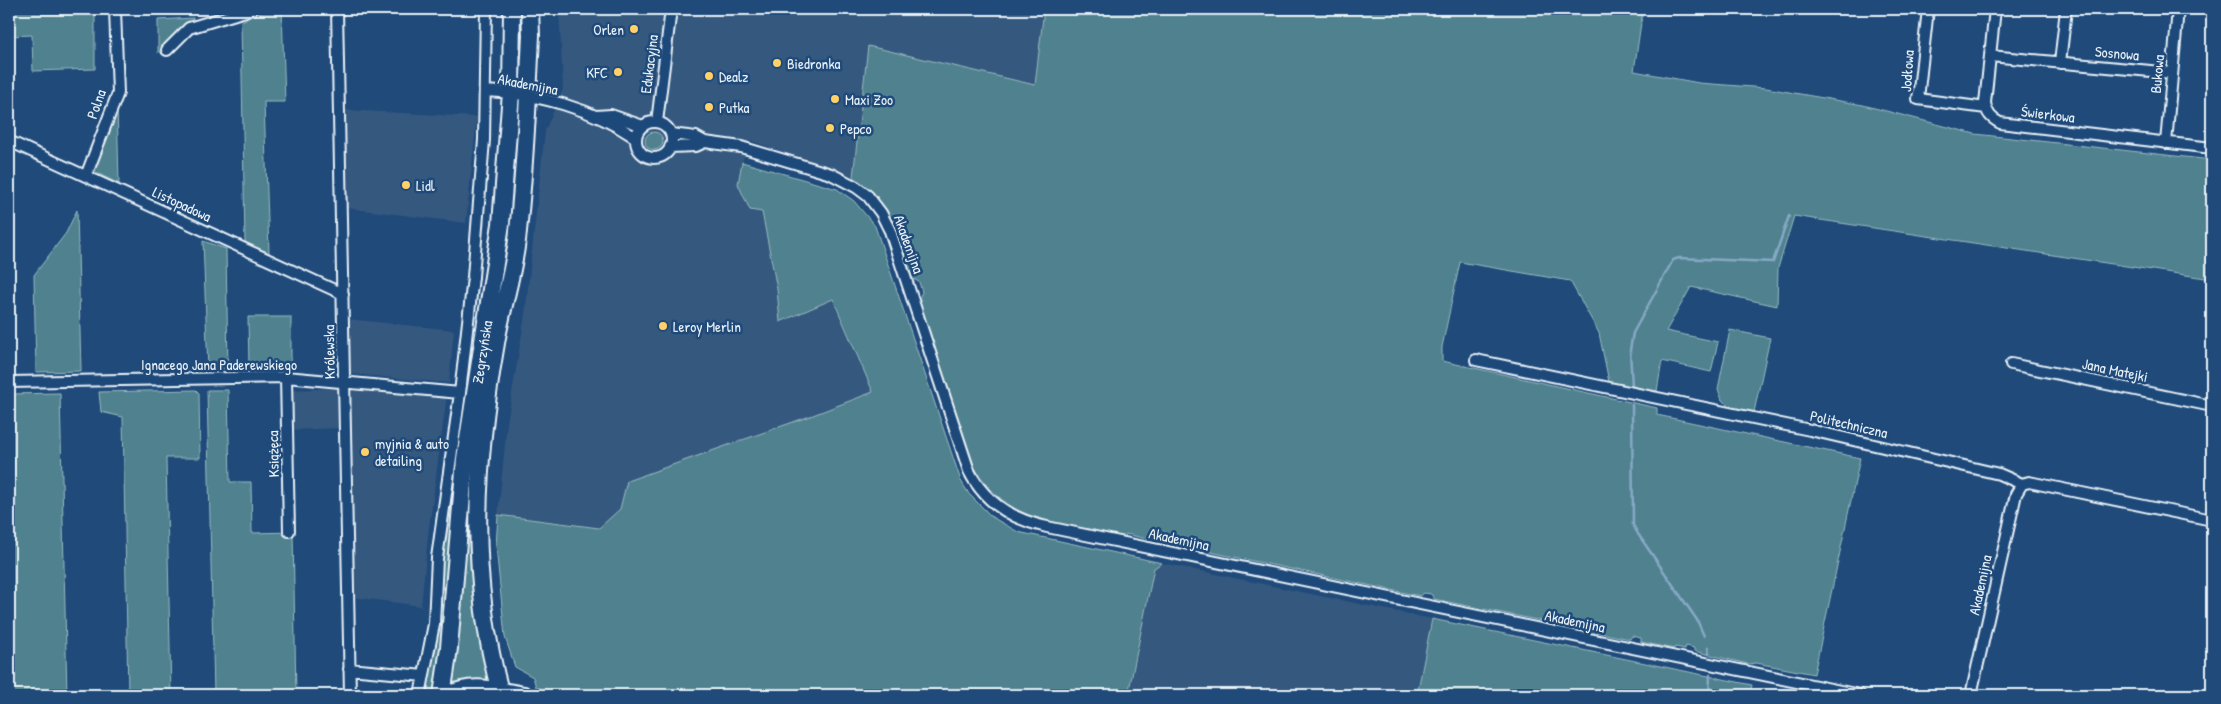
<svg xmlns="http://www.w3.org/2000/svg" width="2221" height="704" font-family="'Patrick Hand',sans-serif">
<style>
.built{fill:#36587f}
.green{fill:#50828e;stroke:#9cbac3}
.lines{fill:none;stroke-linecap:round;stroke-linejoin:round}
.stream{stroke:#87a8c6;stroke-width:2.5}
.street-casing{stroke:#e8f1f8;stroke-width:14}
.primary-casing{stroke:#e8f1f8;stroke-width:20}
.street{stroke:#1f4a7a;stroke-width:10}
.primary{stroke:#1f4a7a;stroke-width:16}
.poi-dot{fill:#ffd166;stroke:#1f4a7a;stroke-width:2}
.labels{text-anchor:middle;dominant-baseline:central;stroke-width:5;stroke-linejoin:round;paint-order:stroke}
.poi-label{font-size:15px;fill:#e8f1f8;stroke:#1f4a7a;text-anchor:start}
.street-label{font-size:15px;fill:#e8f1f8;stroke:#1f4a7a}
</style>
<rect width="100%" height="100%" fill="#1f4a7a"/>
<filter id="ink" filterUnits="userSpaceOnUse"><feTurbulence type="fractalNoise" baseFrequency=".02" numOctaves="2"/><feDisplacementMap in="SourceGraphic" scale="10" xChannelSelector="R" yChannelSelector="G"/><feConvolveMatrix kernelMatrix="1 2 1 2 8 2 1 2 1" color-interpolation-filters="sRGB"/></filter>
<g filter="url(#ink)">
<path class="built" d="M559 9H1044L1036 85 868 47 853 177 749 140 742 162 739 184 762 212 777 289 780 321 832 299 873 392 813 415 620 509 599 528 498 515 507 423 525 315 545 131 563 89Z
M345 110 477 117 466 223 347 208Z
M348 319 454 330 449 383 352 374 349 371Z
M354 387 445 395 446 402 428 536 421 606 353 597 349 392V389Z
M338 388 339 428 292 430V390Z
M1162 563 1432 619 1417 695H1128L1154 568Z"/>
<path class="green" d="M9 9H95V69L33 71 32 35 9 36Z
M270 9H282L285 102H264L269 253 245 243 241 21Z
M1044 9H1643L1634 71 1699 83 1766 88 1863 105 1975 134 2212 160V279L1794 216 1778 268 1777 306 1691 287 1666 331 1718 342 1711 372 1662 361 1657 391 1609 382 1599 333 1570 281 1460 262 1442 347V361L1657 408V415L1860 458 1814 674 1756 663 1748 664 1694 651V648L1686 646 1685 649 1675 647 1674 649 1641 642V638L1632 636 1630 639 1434 599 1431 594 1424 593 1420 596 1158 541 1156 537 1149 536 1147 539 1126 534 1124 538C1064 525 1007 525 974 466L918 300 922 292 919 282 911 278C896 235 892 205 853 177L868 46 1035 85Z
M193 18V23L179 31 158 53V20Z
M117 101 119 184 93 171Z
M515 129 509 243 482 390 491 685 451 687 458 636 472 452Z
M645 141a9 9 0 1 1 18 0a9 9 0 1 1-18 0Z
M742 162 837 189 854 201 875 226 961 481 969 494 992 517 1018 532 1162 563 1154 568 1128 695H568L536 687 533 677 515 667 505 637 496 546 498 515 599 528 620 509 627 481 813 415 873 392 833 299 780 322 777 289 762 212 750 210 738 184Z
M77 210 81 371 36 372 34 275 66 233Z
M203 241 226 249 228 368 208 370Z
M248 317H291V369H249Z
M1730 330 1770 338 1754 412 1728 406 1722 400 1718 389Z
M196 390 199 393 200 458H166L171 695H128L123 417 101 412 99 392Z
M207 390H228L230 482H251L252 533 293 532 296 695H214Z
M60 393 67 695H9V394Z
M460 400 467 401 449 546 442 640 433 695H425L432 644 441 536Z
M1432 619 1752 685 1750 695H1417Z"/>
<g class="lines">
<path class="stream" d="M1632 386 1630 350 1633 333 1673 260 1679 258 1773 262 1789 216
M1632 405 1633 525 1638 534 1697 620 1704 636
M1708 648 1709 654
M1709 695 1710 675"/>
<defs>
<path id="street" d="M337 9 350 695
M1928 9 1918 99 1986 108
M1995 9 1985 103C1987 114 1991 118 2000 123L2212 148
M167 50 189 28 252 9
M1990 56 2172 73
M2060 63 2066 9
M485 91C536 93 594 109 636 138
M596 116 611 115 643 126
M657 122 671 9
M636 140a18 18 0 1 1 36 0a18 18 0 1 1-36 0Z
M671 134 696 137 705 142 741 147 831 174 856 187 868 196 881 213 890 231 969 471C985 503 1014 520 1047 527L1860 695
M9 141 343 294
M2166 143 2178 9
M670 147 696 146 705 142
M86 176 118 93 115 9
M1476 360 1810 430 1999 474 2022 484 2029 482 2212 520
M2011 364 2212 406
M286 377 289 531
M9 382 286 377 460 393
M349 669 424 676
M420 695 434 624 437 558 460 393 473 277 484 140 486 9
M1971 695 2016 494 2022 484"/>
<path id="primary" d="M442 695 449 648 465 459 501 224 511 92 512 9
M449 695C472 682 498 691 524 695
M501 695C468 576 475 463 496 343 502 306 515 269 518 231 525 167 528 100 531 35L530 9"/>
</defs>
<use href="#street" class="street-casing"/>
<use href="#primary" class="primary-casing"/>
<use href="#street" class="street"/>
<use href="#primary" class="primary"/>
</g>
</g>
<g class="poi-dot">
<circle cx="634" cy="29" r="5"/>
<circle cx="777" cy="63" r="5"/>
<circle cx="618" cy="72" r="5"/>
<circle cx="709" cy="76" r="5"/>
<circle cx="835" cy="99" r="5"/>
<circle cx="709" cy="107" r="5"/>
<circle cx="830" cy="128" r="5"/>
<circle cx="406" cy="185" r="5"/>
<circle cx="663" cy="326" r="5"/>
<circle cx="365" cy="452" r="5"/>
</g>
<g class="labels">
<g class="poi-label">
<text x="624" y="29" text-anchor="end">Orlen</text>
<text x="787" y="63">Biedronka</text>
<text x="608" y="72" text-anchor="end">KFC</text>
<text x="719" y="76">Dealz</text>
<text x="845" y="99">Maxi Zoo</text>
<text x="719" y="107">Putka</text>
<text x="840" y="128">Pepco</text>
<text x="416" y="185">Lidl</text>
<text x="673" y="326">Leroy Merlin</text>
<text x="375" y="443">myjnia &amp; auto<tspan x="375" dy="17">detailing</tspan></text>
</g>
<g class="street-label">
<text transform="translate(2117 53) rotate(5)">Sosnowa</text>
<text transform="translate(649 64) rotate(-83)">Edukacyjna</text>
<text transform="translate(1907 71) rotate(-86)">Jodłowa</text>
<text transform="translate(2157 74) rotate(-85)">Bukowa</text>
<text transform="translate(528 84) rotate(11)">Akademijna</text>
<text transform="translate(96 104) rotate(-71)">Polna</text>
<text transform="translate(2048 114) rotate(7)">Świerkowa</text>
<text transform="translate(182 204) rotate(25)">Listopadowa</text>
<text transform="translate(909 244) rotate(70)">Akademijna</text>
<text transform="translate(329 352) rotate(-91)">Królewska</text>
<text transform="translate(482 352) rotate(-81)">Zegrzyńska</text>
<text x="219" y="364">Ignacego Jana Paderewskiego</text>
<text transform="translate(2115 370) rotate(12)">Jana Matejki</text>
<text transform="translate(1849 424) rotate(13)">Politechniczna</text>
<text transform="translate(273 454) rotate(-91)">Książęca</text>
<text transform="translate(1179 539) rotate(12)">Akademijna</text>
<text transform="translate(1980 585) rotate(-78)">Akademijna</text>
<text transform="translate(1575 621) rotate(12)">Akademijna</text>
</g>
</g>
<rect width="2221" height="704" fill="none" stroke="#1f4a7a" stroke-width="30"/>
<rect x="15" y="15" width="2191" height="674" fill="none" stroke="#e8f1f8" stroke-width="2" filter="url(#ink)"/>
</svg>
